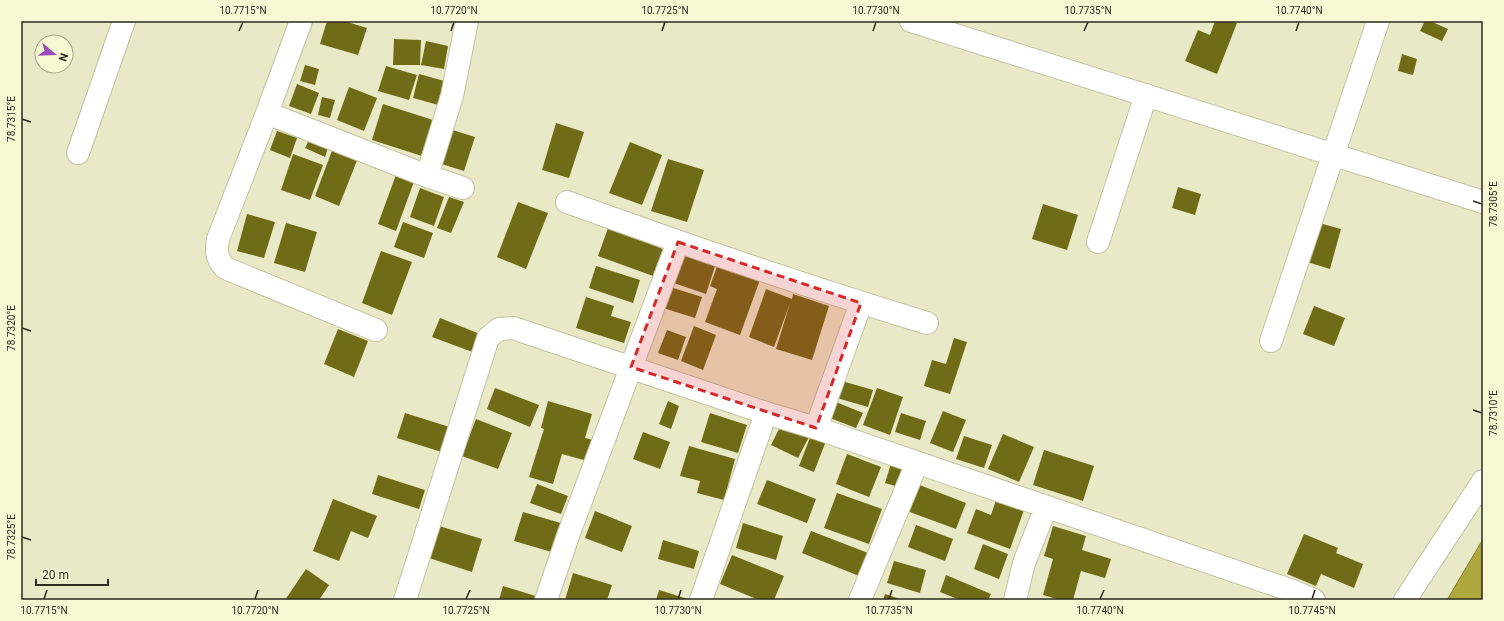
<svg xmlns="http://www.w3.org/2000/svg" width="1504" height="621" font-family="Roboto,sans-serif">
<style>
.water{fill:#aea83f;stroke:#878235}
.building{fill:#706b17}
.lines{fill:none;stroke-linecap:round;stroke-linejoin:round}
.minor-casing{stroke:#c2c2a1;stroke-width:24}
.major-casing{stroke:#c2c2a1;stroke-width:24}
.minor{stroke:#fff;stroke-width:22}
.major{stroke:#fff;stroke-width:22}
.marked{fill:#d62828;fill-opacity:0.2;stroke:#d62828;stroke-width:3;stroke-dasharray:8 5;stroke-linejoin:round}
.ticks{fill:none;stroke:#2b2a1d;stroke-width:1.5}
.neatline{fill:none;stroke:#2b2a1d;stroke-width:1.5}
.ticks-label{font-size:10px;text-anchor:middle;fill:#2b2a1d}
</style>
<rect width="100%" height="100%" fill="#eae9c7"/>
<path class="water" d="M1483 539V600H1447Z"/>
<path class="building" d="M327 21H344L367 28 358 55 320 44Z
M1215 21H1231L1237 23 1217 74 1185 61 1198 30 1210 35Z
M1425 21H1430L1448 29 1442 41 1420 31Z
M394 39 421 40 420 65H393Z
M426 41 448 46 444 69 421 65Z
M1402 54 1417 59 1413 75 1398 71Z
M305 65 319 69 315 85 300 81Z
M386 66 417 75 409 100 378 91Z
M419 74 448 82 442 106 413 98Z
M297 84 319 93 311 114 289 106Z
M349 87 377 98 364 131 337 120Z
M322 97 335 100 330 118 318 115Z
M383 104 436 121 425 157 372 140Z
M556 123 584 132 569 178 542 170Z
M446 128 475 137 464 171 435 162Z
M277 131 297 138 290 158 270 150Z
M309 140 328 148 325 157 305 148Z
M630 142 662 155 642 205 609 193Z
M333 148 358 158 339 206 315 196Z
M293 154 323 165 310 200 281 190Z
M668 159 704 170 687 222 651 211Z
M397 172 415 179 396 231 378 224Z
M1178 187 1201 194 1195 215 1172 208Z
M420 188 444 197 434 226 410 217Z
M449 197 464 202 451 233 437 228Z
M518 202 548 213 526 269 497 257Z
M1043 204 1078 215 1067 250 1032 239Z
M247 214 275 222 264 258 237 251Z
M403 222 433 233 424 258 394 247Z
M286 223 317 232 305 272 274 263Z
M1319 223 1341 229 1330 269 1307 262Z
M608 228 663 249 653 276 598 256Z
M381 251 412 262 392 315 362 303Z
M681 252 716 263 706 294 671 282Z
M719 261 761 277 740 335 705 322 717 289 710 286Z
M596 266 640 280 633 303 589 288Z
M670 287 702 297 695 318 663 308Z
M766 289 792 299 793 294 829 306 812 360 776 349 790 303 774 347 749 337Z
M586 297 614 306 611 316 631 322 624 343 576 328Z
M1314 306 1345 318 1334 346 1303 334Z
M440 318 485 336 478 354 432 337Z
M694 326 716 335 703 370 681 361Z
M338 329 368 341 354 377 324 364Z
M667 330 686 337 678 360 658 353Z
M954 338 967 342 950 394 924 386 932 360 946 364Z
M842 381 873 390 868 407 837 398Z
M495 388 539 405 530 427 487 409Z
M877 388 903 397 890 435 863 425Z
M548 401 592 414 585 438 593 440 587 461 562 454 553 484 529 477 544 429 541 428Z
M668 401 679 406 671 429 659 424Z
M836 402 863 413 856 428 830 418Z
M943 411 966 420 953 452 930 443Z
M405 413 456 429 448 454 397 438Z
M710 413 747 425 738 453 701 442Z
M901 413 926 421 920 440 895 432Z
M476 419 512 433 498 469 462 456Z
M782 423 809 437 798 458 771 445Z
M813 430 828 436 814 472 799 466Z
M643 432 670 442 660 469 633 459Z
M1003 434 1034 447 1019 482 988 469Z
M964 436 992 445 984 468 956 459Z
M689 446 735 459 724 500 697 493 700 481 680 476Z
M1044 450 1094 466 1083 501 1033 485Z
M847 454 881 467 869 497 836 484Z
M892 460 906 464 899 487 885 483Z
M378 475 425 490 419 509 372 494Z
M767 480 816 499 807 523 757 504Z
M537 484 568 496 561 514 530 503Z
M917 484 966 503 956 529 907 511Z
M837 493 882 509 869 544 824 528Z
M333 499 377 516 368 538 351 531 339 561 313 551Z
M996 500 1024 510 1010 549 967 533 976 509 991 515Z
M595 511 632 526 622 552 585 538Z
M523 512 564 524 555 553 514 541Z
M743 523 783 536 776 560 736 548Z
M916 525 953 539 945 561 908 547Z
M439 526 482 539 472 572 429 558Z
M1053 526 1086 536 1082 550 1111 559 1105 578 1081 571 1073 600H1060L1043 595 1053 559 1044 556Z
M811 531 868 553 859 576 802 553Z
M1304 534 1338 548 1336 553 1363 564 1354 588 1321 574 1316 586 1287 574Z
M663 540 699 551 694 569 658 559Z
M983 544 1008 554 999 579 974 569Z
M732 555 784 576 774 600H759L720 584Z
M894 561 926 570 920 593 887 583Z
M306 569 329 585 319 600H285Z
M573 573 612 585 607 600H565Z
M946 575 991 594 988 600H960L940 592Z
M503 586 539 597 538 600H499Z
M659 590 691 600H656Z
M885 594 903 600H883Z"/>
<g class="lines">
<defs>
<path id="minor" d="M301 21 267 113 218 239C216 251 216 258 225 268L376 330
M911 21 1483 202
M267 113 427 176 463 188
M78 153 124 21
M427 176 452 96 467 21
M567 202C686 245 805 286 927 323
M1098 242 1146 95
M1271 341 1378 21
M816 428 861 303
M405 600 488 338 499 329 513 328 766 413 816 428 1293 591 1314 600
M546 600 569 533 678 242
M701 600 766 413
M860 600 917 463
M1015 600 1024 563 1046 507"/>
<path id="major" d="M1405 600 1483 481"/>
</defs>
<use href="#minor" class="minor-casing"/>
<use href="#major" class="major-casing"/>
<use href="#minor" class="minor"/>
<use href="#major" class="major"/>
</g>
<path class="marked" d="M678 242 861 303 816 428 631 367Z"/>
<path class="ticks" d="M239 31 243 22M451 31 454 22M662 31 665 22M873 31 876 22M1084 31 1088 22M1296 31 1299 22M22 119 31 122M1473 201 1482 204M22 328 31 331M1473 410 1482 413M22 537 31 540M44 599 47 590M255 599 258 590M466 599 470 590M678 599 681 590M889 599 892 590M1100 599 1104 590M1312 599 1315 590"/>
<rect width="1504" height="621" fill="none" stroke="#f7f7d4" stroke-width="44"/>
<g transform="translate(54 54) rotate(109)"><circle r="19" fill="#f7f7d4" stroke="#a5a58b"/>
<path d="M0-3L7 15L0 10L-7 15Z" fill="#9a4bbc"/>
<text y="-6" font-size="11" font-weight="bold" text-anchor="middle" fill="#2b2a1d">N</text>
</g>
<path d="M36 579v6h72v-6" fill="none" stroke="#2b2a1d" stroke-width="2"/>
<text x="42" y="579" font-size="12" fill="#2b2a1d" stroke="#f7f7d4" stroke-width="3" paint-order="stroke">20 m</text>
<rect x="22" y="22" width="1460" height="577" class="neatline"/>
<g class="ticks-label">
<text x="243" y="14">10.7715°N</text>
<text x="454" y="14">10.7720°N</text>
<text x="665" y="14">10.7725°N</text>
<text x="876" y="14">10.7730°N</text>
<text x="1088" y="14">10.7735°N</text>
<text x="1299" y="14">10.7740°N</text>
<text transform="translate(11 119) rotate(-90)" y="4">78.7315°E</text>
<text transform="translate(1493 204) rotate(-90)" y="4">78.7305°E</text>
<text transform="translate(11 328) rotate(-90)" y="4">78.7320°E</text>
<text transform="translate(1493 413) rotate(-90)" y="4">78.7310°E</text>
<text transform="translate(11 537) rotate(-90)" y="4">78.7325°E</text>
<text x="44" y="614">10.7715°N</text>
<text x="255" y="614">10.7720°N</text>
<text x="466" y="614">10.7725°N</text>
<text x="678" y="614">10.7730°N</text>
<text x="889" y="614">10.7735°N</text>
<text x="1100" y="614">10.7740°N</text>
<text x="1312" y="614">10.7745°N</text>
</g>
</svg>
